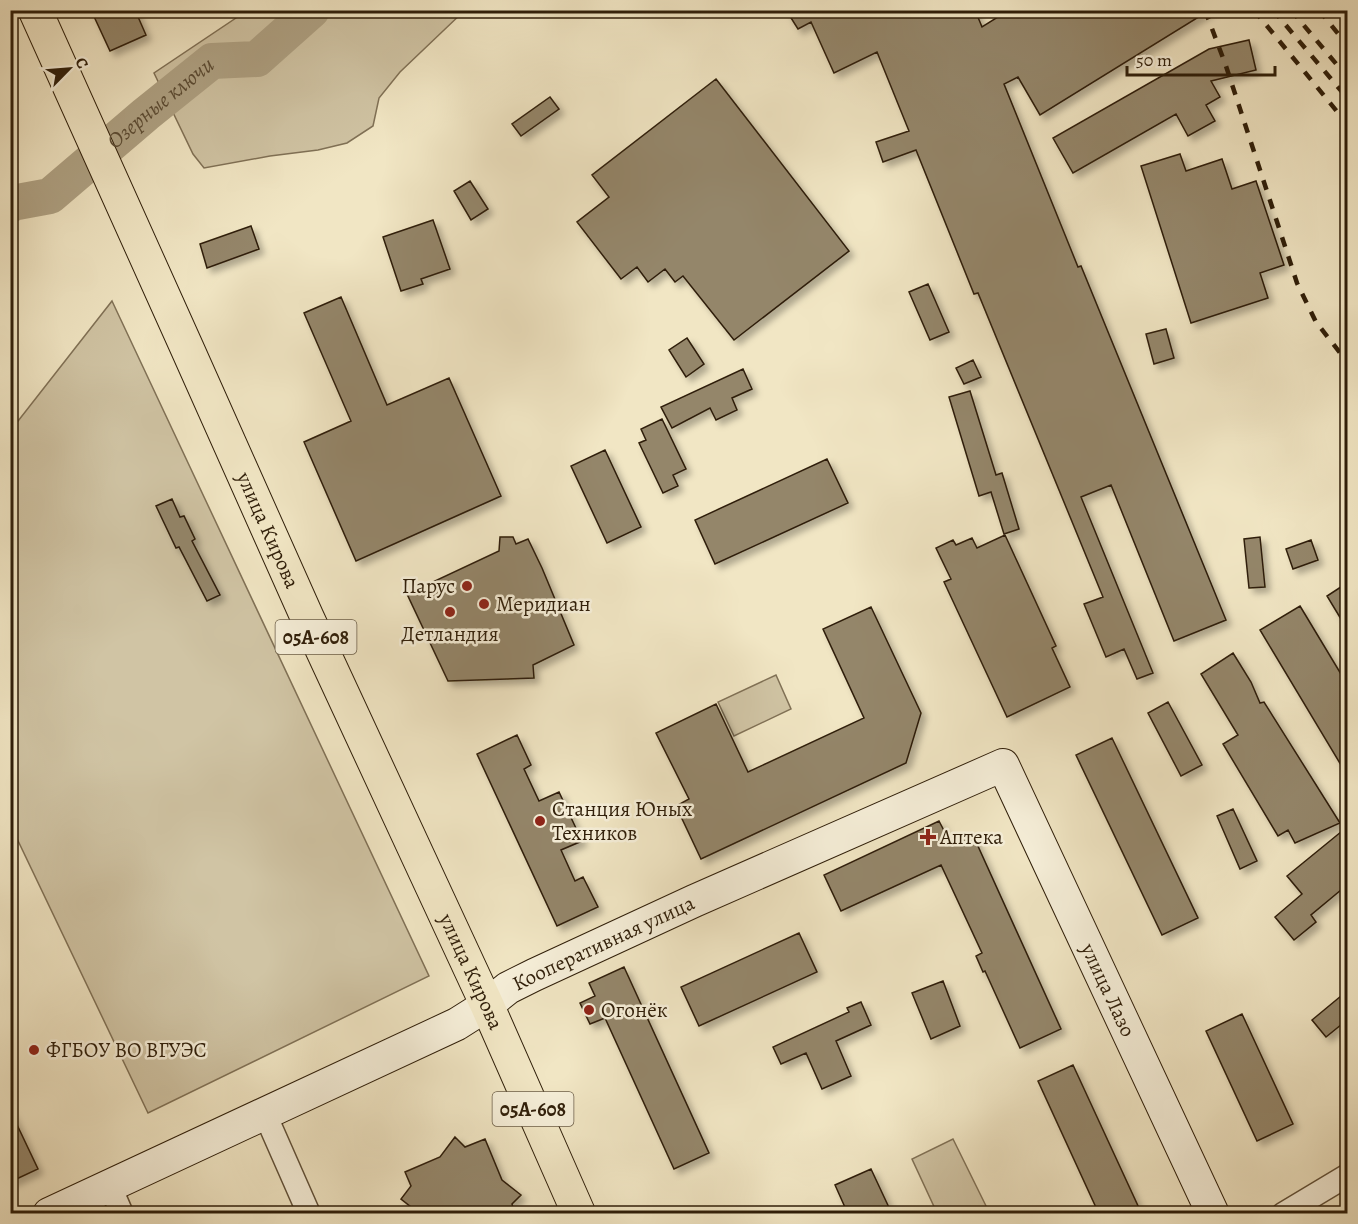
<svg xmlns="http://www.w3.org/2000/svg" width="1358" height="1224" font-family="Alegreya,serif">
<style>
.green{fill:#d0c4a4;stroke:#807156;stroke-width:1.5}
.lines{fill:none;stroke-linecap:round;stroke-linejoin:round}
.river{stroke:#afa284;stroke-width:36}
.building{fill:#94866a;stroke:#2f1e09;stroke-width:1.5;filter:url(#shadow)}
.minor-casing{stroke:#605038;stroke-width:25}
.secondary-casing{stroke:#2f1e09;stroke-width:34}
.primary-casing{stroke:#2f1e09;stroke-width:35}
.minor{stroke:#f6efd9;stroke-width:22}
.secondary{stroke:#f6efd9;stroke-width:32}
.primary{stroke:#f1e6c4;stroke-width:33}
.rail{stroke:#2f1e09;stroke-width:4.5;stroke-dasharray:10 10;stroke-linecap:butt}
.poi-dot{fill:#8f2418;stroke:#f6efd9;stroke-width:2}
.labels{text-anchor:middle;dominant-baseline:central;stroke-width:5;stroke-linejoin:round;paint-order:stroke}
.shield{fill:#f6efd9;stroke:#6b5d47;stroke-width:1.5}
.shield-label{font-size:20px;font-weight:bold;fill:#2f1e09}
.street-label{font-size:21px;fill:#2f1e09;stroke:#f6efd9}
.poi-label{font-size:21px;fill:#2f1e09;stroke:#f6efd9;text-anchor:start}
.water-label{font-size:22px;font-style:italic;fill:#5c4c34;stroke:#f6efd9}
</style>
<defs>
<filter id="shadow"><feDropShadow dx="5" dy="5" stdDeviation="3" flood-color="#0004"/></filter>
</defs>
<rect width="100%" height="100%" fill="#f1e6c4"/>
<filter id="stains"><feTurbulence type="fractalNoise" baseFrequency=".00333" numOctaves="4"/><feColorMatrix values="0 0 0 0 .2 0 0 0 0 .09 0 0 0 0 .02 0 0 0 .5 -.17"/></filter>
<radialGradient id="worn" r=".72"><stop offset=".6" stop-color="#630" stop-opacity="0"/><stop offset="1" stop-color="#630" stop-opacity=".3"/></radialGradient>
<path class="green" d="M248 10H464V11L400 72 379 98 373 126 347 143 318 150 270 156 204 168 193 154 154 73Z
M112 301 429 976 148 1113 11 826V430Z
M776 675 791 709 734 736 718 702Z
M953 1139 989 1212 986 1213H937L912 1159Z"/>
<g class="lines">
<path class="river" id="s1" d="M10 205 12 203 50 196 146 114 212 61 257 59 312 10"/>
</g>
<path class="building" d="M91 10H135L146 35 110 51Z
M786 10H975L982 27 1009 10H1210L1040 115 1018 77 1004 84 1078 267 1081 266 1226 620 1174 641 1111 485 1081 497 1153 673 1137 679 1124 649 1106 657 1084 604 1103 597 978 293 974 294 916 150 883 162 876 142 909 131 877 52 834 73 811 22 798 29Z
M1249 40 1256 70 1211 81 1220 97 1206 105 1215 121 1188 136 1176 114 1073 173 1053 138 1209 49Z
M716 79 849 251 734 340 683 276 675 282 665 269 648 282 637 267 621 279 577 222 609 197 592 175Z
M550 97 559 109 521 136 512 124Z
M1180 154 1186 171 1222 159 1232 189 1256 181 1284 265 1260 273 1268 298 1191 323 1141 166Z
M470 181 488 209 471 220 454 191Z
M433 220 450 269 421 279 423 284 401 291 383 237Z
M251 226 259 249 207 268 200 244Z
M928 284 949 332 930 340 909 292Z
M341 297 387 405 449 378 501 496 356 561 304 442 351 421 304 313Z
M1166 329 1174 358 1154 364 1146 334Z
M687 338 704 364 686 377 669 350Z
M973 360 981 377 964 384 956 368Z
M743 369 752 389 732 398 737 410 716 420 710 408 672 428 661 407Z
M970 391 996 475 1002 473 1019 529 1004 534 991 492 979 496 949 397Z
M662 419 686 469 673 475 678 486 663 493 639 443 646 440 641 429Z
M605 450 641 527 607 543 571 466Z
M827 459 848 503 715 564 695 520Z
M172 499 180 517 184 516 195 539 192 541 220 595 207 601 179 547 176 548 156 506Z
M1005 535 1056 646 1052 648 1070 687 1007 717 944 582 951 579 936 548 953 540 956 545 972 538 977 548Z
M500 537H513L516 544 528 539 542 568 574 645 533 665 534 678 448 681 407 594 499 551Z
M1260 537 1265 587 1249 588 1244 539Z
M1311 540 1318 560 1293 569 1286 549Z
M1347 583V629L1327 596Z
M1300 606 1347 684V775L1260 630Z
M871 607 921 713 906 763 701 859 676 806 689 799 656 733 716 704 748 772 864 718 823 629Z
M1233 653 1251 682 1260 703 1264 702 1340 823 1295 843 1288 830 1278 836 1223 744 1238 735 1201 674Z
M1168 702 1202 765 1181 776 1148 713Z
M517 735 531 765 524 769 539 801 559 792 582 841 561 850 575 881 583 877 598 907 557 926 477 754Z
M1112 738 1198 918 1162 935 1076 755Z
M1233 809 1257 861 1240 869 1217 816Z
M939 821 950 842 972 833 1061 1029 1020 1048 985 971 983 972 976 956 982 953 941 865 841 911 824 875Z
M1347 827V885L1311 915 1316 922 1294 940 1275 917 1302 894 1287 876Z
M799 933 817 972 699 1026 681 987Z
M624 967 709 1153 674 1169 605 1018 590 1024 580 1003 595 996 589 983Z
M943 981 960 1026 931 1039 912 993Z
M1347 991V1020L1326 1037 1312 1020Z
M861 1002 871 1025 836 1041 851 1076 822 1089 806 1053 781 1064 773 1047 849 1012 847 1008Z
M1242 1014 1293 1124 1257 1141 1206 1031Z
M1073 1065 1139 1208 1128 1214H1099L1038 1081Z
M10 1110 38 1169 10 1182Z
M455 1137 465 1147 485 1139 502 1180 521 1195 512 1204 515 1214H420L401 1199 411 1186 405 1172 440 1157Z
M871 1169 892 1214H848L835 1185Z"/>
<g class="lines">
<defs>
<path id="minor" d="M265 1114 309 1214
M110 1186 122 1214
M1283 1214 1348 1175"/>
<g id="secondary">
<path id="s2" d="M49 1214 457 1024 487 1005 508 988 534 975 694 901 1003 765 1213 1214"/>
</g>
<g id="primary">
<path id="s3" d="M35 10 187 348 307 617 487 1005 579 1214"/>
</g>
</defs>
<use href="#minor" class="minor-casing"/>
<use href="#secondary" class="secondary-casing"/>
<use href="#primary" class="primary-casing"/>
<use href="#minor" class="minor"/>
<use href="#secondary" class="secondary"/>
<use href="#primary" class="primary"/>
<path class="rail" d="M1205 10 1226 66 1297 283 1316 322 1348 363
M1254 10 1348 125
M1273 10 1348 99
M1291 10 1348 78
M1319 10 1348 46"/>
</g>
<g class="poi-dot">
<circle cx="467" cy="586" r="6"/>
<circle cx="484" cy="604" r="6"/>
<circle cx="450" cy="612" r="6"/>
<circle cx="540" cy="821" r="6"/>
<path d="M925 828h6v6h6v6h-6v6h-6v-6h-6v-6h6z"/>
<circle cx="589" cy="1010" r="6"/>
<circle cx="34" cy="1050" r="6"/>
</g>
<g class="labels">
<g class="shield">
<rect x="275.5" y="620" width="81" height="34" rx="4.5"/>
<rect x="492.5" y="1092" width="81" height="34" rx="4.5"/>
</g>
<g class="shield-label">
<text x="316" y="637">05А-608</text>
<text x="533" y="1109">05А-608</text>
</g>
<g class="street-label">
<text stroke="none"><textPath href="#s3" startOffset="570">улица Кирова</textPath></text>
<text stroke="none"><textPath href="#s2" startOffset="618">Кооперативная улица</textPath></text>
<text stroke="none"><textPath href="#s3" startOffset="1056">улица Кирова</textPath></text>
<text stroke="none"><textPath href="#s2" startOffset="1304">улица Лазо</textPath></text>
</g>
<g class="poi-label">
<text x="455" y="586" text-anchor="end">Парус</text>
<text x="496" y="604">Меридиан</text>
<text x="450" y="634" text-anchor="middle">Детландия</text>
<text x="552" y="809">Станция Юных<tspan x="552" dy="24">Техников</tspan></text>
<text x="940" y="837">Аптека</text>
<text x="601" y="1010">Огонёк</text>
<text x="46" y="1050">ФГБОУ ВО ВГУЭС</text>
</g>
<g class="water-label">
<text stroke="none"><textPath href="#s1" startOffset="186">Озерные ключи</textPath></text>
</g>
</g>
<rect width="1358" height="1224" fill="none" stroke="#f1e6c4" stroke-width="36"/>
<rect x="12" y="12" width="1334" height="1200" fill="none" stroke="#2f1e09" stroke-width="3"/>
<rect x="18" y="18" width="1322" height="1188" fill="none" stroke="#2f1e09" stroke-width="1.5"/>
<g transform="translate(69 69) rotate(65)" stroke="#f6efd9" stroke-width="4.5" paint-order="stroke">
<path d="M0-4.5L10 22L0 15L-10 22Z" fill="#2f1e09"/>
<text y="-9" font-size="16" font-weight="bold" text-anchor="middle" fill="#2f1e09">С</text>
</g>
<path d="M1127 66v9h148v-9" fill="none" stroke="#2f1e09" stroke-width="3"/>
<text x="1136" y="66" font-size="18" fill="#2f1e09" stroke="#f6efd9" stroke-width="4.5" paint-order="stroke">50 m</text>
<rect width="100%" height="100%" filter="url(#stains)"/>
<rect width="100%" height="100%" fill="url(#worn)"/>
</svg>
